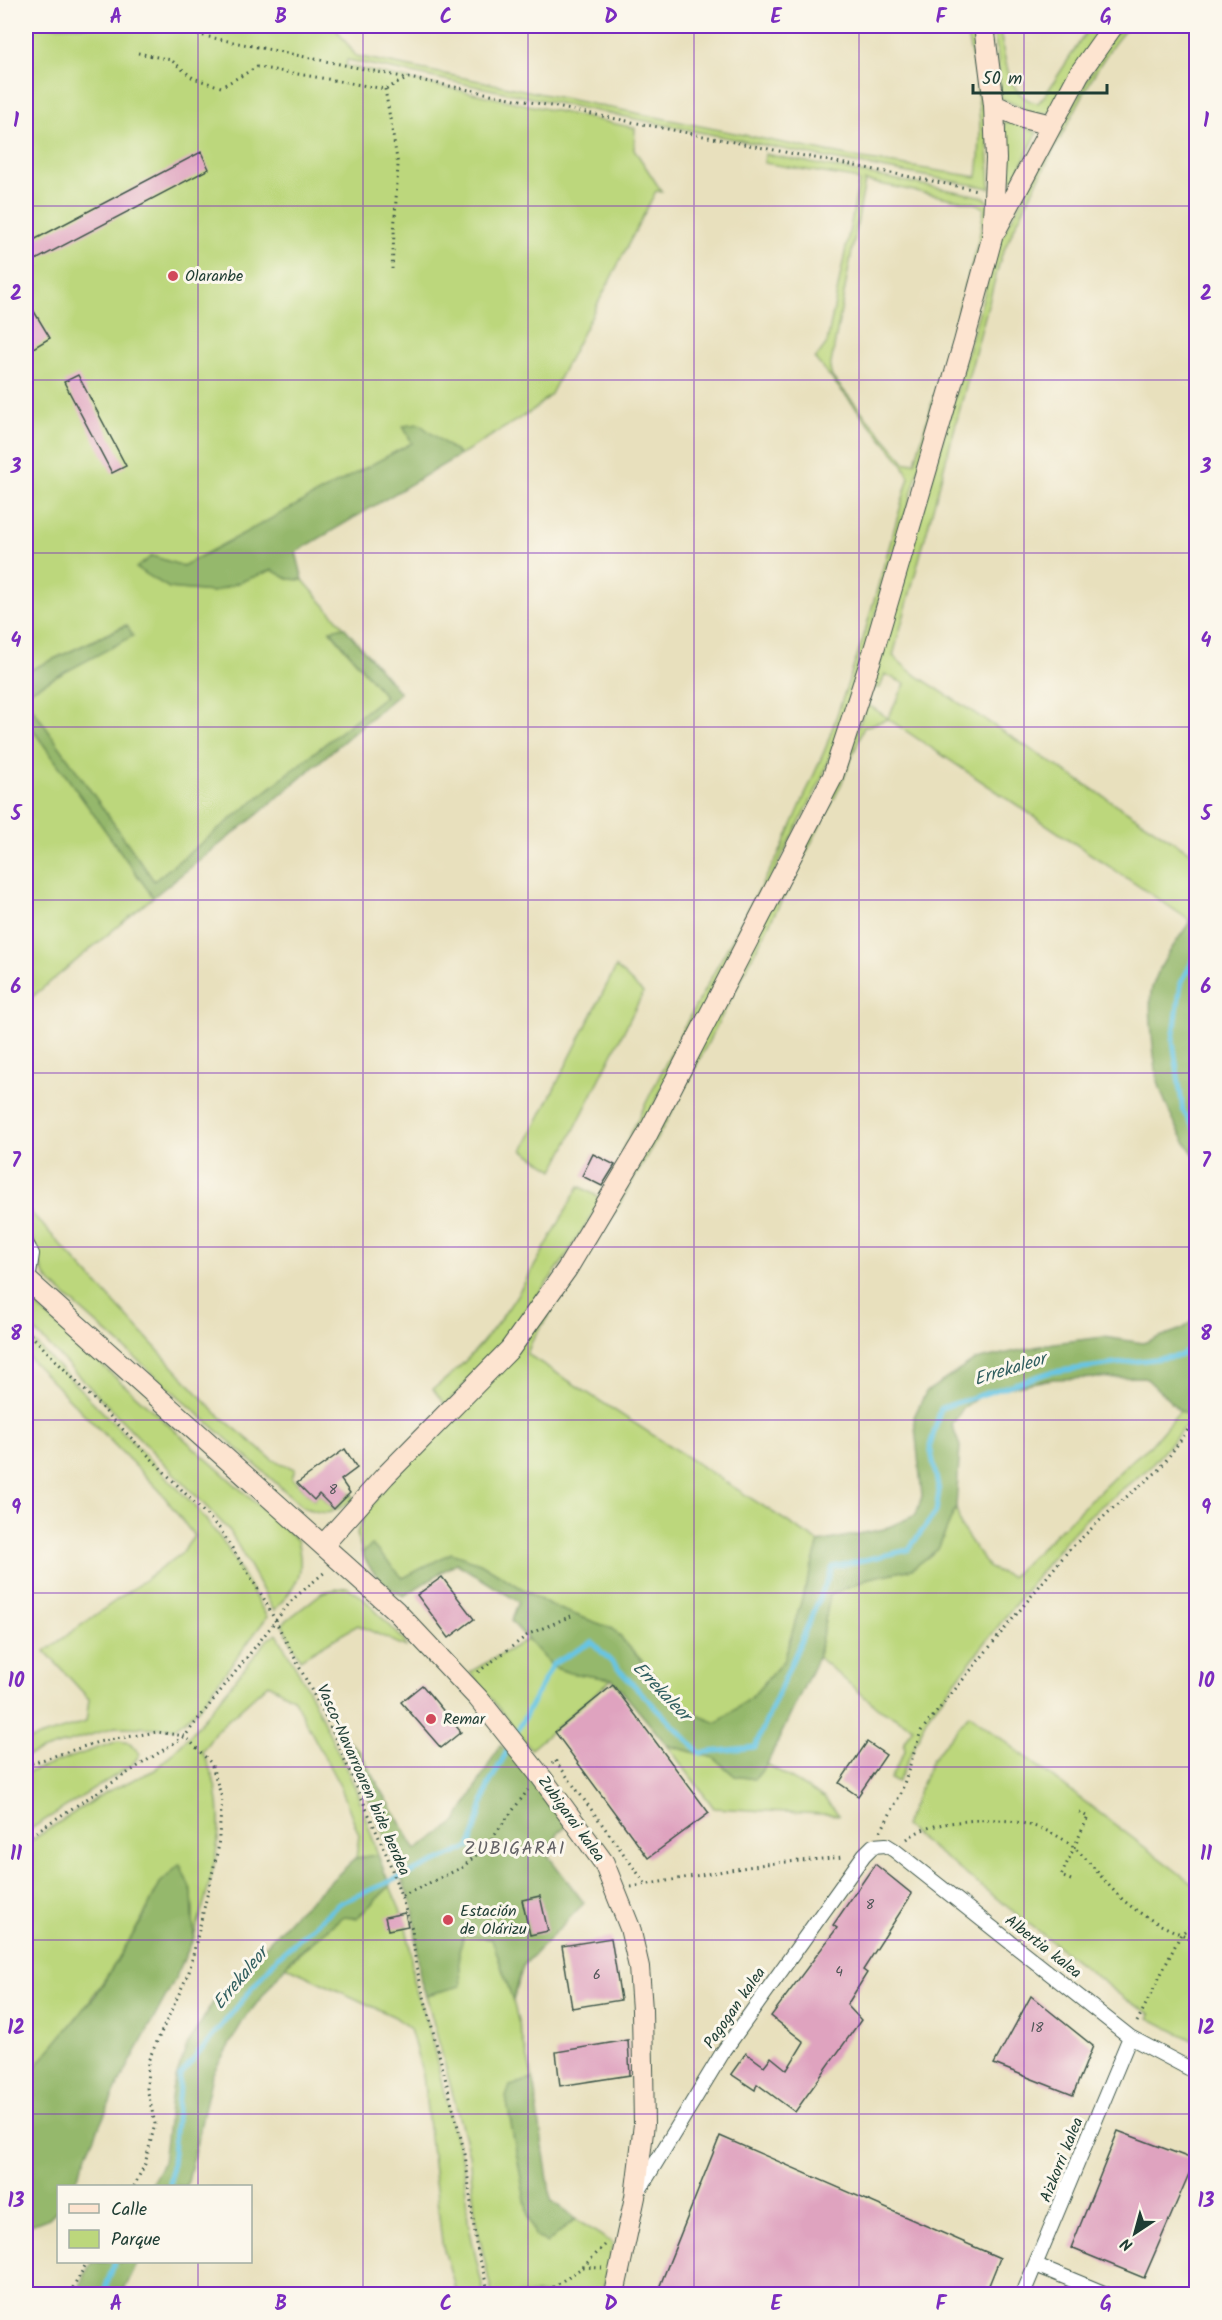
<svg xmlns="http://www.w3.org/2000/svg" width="1222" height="2320" font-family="Kalam,sans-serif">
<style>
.green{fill:#bcd77c;stroke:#6e8a58;stroke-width:1.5;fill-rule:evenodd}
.forest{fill:#95b86c;stroke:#5a7a50;stroke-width:1.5}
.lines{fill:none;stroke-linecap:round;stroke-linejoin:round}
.stream{stroke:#66c5e4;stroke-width:5}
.building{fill:#dfa3bf}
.street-casing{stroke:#3d5549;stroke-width:16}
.secondary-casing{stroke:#3d5549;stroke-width:22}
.path{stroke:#3d5549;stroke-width:3;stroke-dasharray:1.5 4.5;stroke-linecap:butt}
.street{stroke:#fff;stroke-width:14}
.secondary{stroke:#fde4d0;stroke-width:20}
.grid{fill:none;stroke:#7b2cbf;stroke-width:1.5;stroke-opacity:0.55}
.poi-dot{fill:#d1495b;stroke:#fbf7ec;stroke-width:2}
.labels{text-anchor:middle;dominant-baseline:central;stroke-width:6;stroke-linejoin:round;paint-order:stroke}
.number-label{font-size:14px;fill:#4f5657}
.poi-label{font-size:16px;fill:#1f3d34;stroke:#fbf7ec;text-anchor:start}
.street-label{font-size:16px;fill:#1f3d34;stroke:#fbf7ec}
.water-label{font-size:18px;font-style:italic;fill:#315f60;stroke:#fbf7ec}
.neighbourhood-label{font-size:18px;letter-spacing:1.5px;fill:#626165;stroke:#fbf7ec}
.neatline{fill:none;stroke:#7b2cbf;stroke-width:2}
.grid-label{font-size:20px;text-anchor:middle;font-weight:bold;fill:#7b2cbf}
</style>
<rect width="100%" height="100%" fill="#fbf7ec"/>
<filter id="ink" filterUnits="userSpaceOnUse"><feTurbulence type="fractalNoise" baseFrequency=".0167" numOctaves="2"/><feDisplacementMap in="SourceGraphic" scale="12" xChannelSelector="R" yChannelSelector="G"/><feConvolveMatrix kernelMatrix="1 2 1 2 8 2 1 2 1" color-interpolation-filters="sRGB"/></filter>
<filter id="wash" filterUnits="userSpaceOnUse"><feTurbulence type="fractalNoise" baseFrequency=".008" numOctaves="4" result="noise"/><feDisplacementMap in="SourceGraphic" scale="24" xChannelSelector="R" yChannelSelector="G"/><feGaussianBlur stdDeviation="1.35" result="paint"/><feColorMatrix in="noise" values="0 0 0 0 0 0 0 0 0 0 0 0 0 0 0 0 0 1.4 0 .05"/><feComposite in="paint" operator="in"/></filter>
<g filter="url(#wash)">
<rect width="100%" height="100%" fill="#e8e0bd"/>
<path class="green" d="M26 26H334L356 56 862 159 977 177C984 128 978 73 964 26H977L984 58 990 188 822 157 347 60 346 66 635 128 634 149 662 192 656 191 551 394 535 409 460 455 419 424 403 426 412 443 183 566 152 556 169 588 213 592 272 570 288 579 303 580 344 627 330 631 385 696 154 881 26 699V693L132 635 126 625 26 672Z
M992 26H999C1005 52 1005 98 1038 103L1046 94 1090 26H1102L1050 113 1034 114 1001 98 997 50Z
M1123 26H1129C1104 52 1088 86 1071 118 1046 164 1022 209 1001 257L893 656 911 672 1196 856V913L1191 921 888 719 864 727 840 787 678 1101 616 1210 532 1341 527 1354 819 1542 784 1660 752 1697 716 1723 687 1711 613 1629 549 1605 480 1563 451 1554 403 1579 372 1546 362 1553 357 1533 367 1511 391 1480 530 1332 839 778 867 704 888 718 905 684 885 674 880 688H872L999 242 1107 43Z
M1004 122 1018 124 1037 133 1015 178 1010 180 1005 178Z
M765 154 984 197 989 202 987 225 970 295 855 685 821 781 626 1158 620 1155 682 1031 782 848 826 747 863 639 909 477 902 463 815 359 827 343 859 182 854 178 764 163ZM865 181 978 204 984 209 979 239 915 462 906 463 832 377 830 369Z
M26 720 153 897 26 1002Z
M616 967 643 993 554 1170 523 1150Z
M579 1186 602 1199 561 1264 495 1353 445 1405 433 1389C499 1342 541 1255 579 1186Z
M26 1207 215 1412 273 1460 295 1469 292 1478 314 1500 319 1494 334 1509 350 1493 354 1498C334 1514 328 1517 303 1507L50 1282 43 1273 33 1239 26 1227Z
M26 1297 297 1540C306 1576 297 1584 274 1611L230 1531 26 1322Z
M26 1334 195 1506 225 1544 267 1617 198 1709 175 1728 115 1727 26 1756V1741L86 1722 89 1699 45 1651 181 1554 194 1536 160 1491 26 1355Z
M1180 1411 1194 1416 1150 1467 1090 1515 1064 1542 928 1716 898 1782 890 1779 905 1751 904 1742 913 1727 878 1708 818 1657 830 1594 869 1578 912 1569 938 1549 956 1507 961 1527 989 1568 1011 1577 1131 1461 1150 1446Z
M347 1587 362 1597 404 1640 406 1647 358 1625 300 1659 282 1624 323 1592Z
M277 1634 307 1687 355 1787 378 1855 356 1858 359 1835 341 1788 293 1698 268 1684 217 1730 202 1752C236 1812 212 1875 194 1937L192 1893 160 1883C124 1959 81 2016 26 2078V1844L104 1793 155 1770 192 1733 268 1639Z
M528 1639 553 1667 570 1673 612 1679 531 1749 470 1672Z
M969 1714 1196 1886V2042L1149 2018 1151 2014 1128 2001 904 1826 932 1760Z
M118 1741 130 1743 140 1754 132 1765 26 1832V1773Z
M667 1745 714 1758 735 1776 755 1779 767 1764 824 1798 839 1815 714 1808Z
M390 1886 404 1919 410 1945 413 1981 431 2036 452 2127 464 2166 468 2222 484 2294H457L442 2243 423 2075 410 2029 395 2017 285 1966 342 1917 357 1918Z
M464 1936 492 1939 513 2001 533 2079 510 2086C500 2113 537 2211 547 2243L575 2219 613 2243 602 2294H492L476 2222 469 2154 426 1995 460 1986 459 1951Z"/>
<path class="forest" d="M419 424 460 455 296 552 303 580 288 579 272 570 213 592 169 588 136 568 152 556 183 566 412 443 403 426Z
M127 625 133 636 26 693V672Z
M344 627 400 693 257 815 153 897 26 720V699L154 881 385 696 330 630Z
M1196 913 1194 1055 1196 1060V1157C1181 1138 1168 1111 1160 1088 1155 1073 1147 1003 1152 988 1161 960 1180 937 1196 913Z
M1196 1319 1194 1416 1180 1411 1145 1377 1053 1379 985 1392 963 1408 952 1425 960 1446 956 1507 938 1549 912 1569 869 1578 830 1595 818 1657 767 1764 755 1779 735 1776 714 1758 667 1745 612 1679 570 1673 553 1667 511 1621 519 1602 456 1563 404 1596C384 1586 371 1573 362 1553L372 1545 403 1578 451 1553 480 1563 549 1605 613 1629 687 1711 717 1723 752 1697 784 1660 819 1542 884 1529 916 1515 922 1496 914 1417 926 1392 975 1360 1054 1343 1104 1337 1143 1343 1182 1329Z
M343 1736 359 1751 416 1850 456 1822 500 1745 517 1761 567 1827 559 1831 546 1853 584 1903 523 1966 513 2001 492 1939 464 1936 459 1951 461 1986 426 1995 420 1979 413 1907Z
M378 1855 390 1886 357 1918 342 1917 291 1959 243 2021 212 2075 187 2186H150L163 2163 172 2090 187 2045 214 2001 295 1914 356 1858Z
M180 1864 192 1893 194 1937 174 1981 116 2089 73 2186H58V2209L49 2218 26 2227V2078L96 1995 142 1920 160 1883Z
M533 2079 551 2200 575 2219 547 2243 535 2235 528 2216 506 2097 510 2086Z
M91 2262H138L122 2294H76Z"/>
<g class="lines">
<path class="stream" d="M1196 955 1181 983 1173 1041 1183 1111 1196 1131
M515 1735 553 1664 592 1642 700 1753 755 1747 833 1567 908 1550 936 1512 939 1491 930 1446 941 1408 1051 1372 1179 1356 1196 1346
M170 2186 180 2076 278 1957 340 1903 470 1847 488 1786 511 1744
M103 2294 115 2262"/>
</g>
<g id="blocks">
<path class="building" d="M201 152 209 169 26 265V244Z
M26 298 50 338 30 350 26 343Z
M78 375 126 466 112 473 64 382Z
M593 1154 615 1165 602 1186 582 1176Z
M345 1449 357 1468 341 1480 350 1493 334 1509 319 1494 314 1500 297 1483Z
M442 1577 474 1619 449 1638 417 1595Z
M422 1685 461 1732 441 1748 401 1702Z
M613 1685 709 1813 648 1858 555 1732Z
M867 1742 886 1755 858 1796 839 1783Z
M875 1864 912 1894 863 1970 867 1973 847 2005 861 2020 795 2112 757 2084 755 2090 731 2074 746 2053 764 2066 771 2057 787 2070 804 2042 771 2016 837 1928 833 1925Z
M540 1896 548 1931 530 1935 522 1900Z
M405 1913 408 1926 388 1930 385 1917Z
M611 1938 621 2000 572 2008 562 1946Z
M1031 1996 1093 2046 1073 2095 994 2064Z
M628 2040 630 2075 560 2086 556 2052Z
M1118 2131 1195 2160 1144 2278 1071 2248Z
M720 2136 1000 2258 985 2295H673L659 2288Z"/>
</g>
</g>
<g filter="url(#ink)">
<use href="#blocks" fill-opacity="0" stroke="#3d5549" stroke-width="1.5"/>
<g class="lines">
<defs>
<path id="street" d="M26 1243 32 1254 28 1281
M638 2192 723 2052 864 1855 873 1846 886 1845 894 1850 1130 2037 1196 2072
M1036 2265 1106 2294
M1023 2294 1130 2037"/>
<path id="secondary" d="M994 105 1023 118 1051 125
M996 230 1079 74 1113 26
M26 1279 396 1611 478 1698 542 1778 604 1863 630 1928 639 1967 642 2010 644 2124 635 2197 614 2294
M324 1544 385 1476 510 1349 567 1269 646 1137 833 776 873 653 964 342 992 238 996 159 994 105 984 26"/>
</defs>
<use href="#street" class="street-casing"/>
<use href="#secondary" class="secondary-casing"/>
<path class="path" d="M156 26 407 78
M138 53 171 60 193 78 221 87 257 67 385 89 409 78 977 190
M385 89 398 165 392 269
M26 1330 220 1529 263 1597 329 1724 388 1858 412 1929 416 1966 465 2154 476 2244 489 2294
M478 1672 529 1634 571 1616
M552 1764 555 1760 645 1883
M26 1765 98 1742 157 1732 185 1736 211 1763 222 1798 218 1849 189 1972 148 2061 147 2088 155 2124 145 2164 134 2186
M881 1831 901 1793 921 1731 1069 1550 1113 1508 1159 1470 1196 1419
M26 1838 185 1736 292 1600 326 1571
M907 1839C923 1826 946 1823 967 1821 1001 1817 1038 1822 1067 1842 1088 1857 1103 1881 1121 1898 1143 1918 1169 1930 1196 1940
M1071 1880 1061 1876 1088 1817 1076 1811
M631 1887 765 1864 844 1857
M402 1896 463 1867 486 1846 528 1790
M1137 2022 1181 1934 1196 1922
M583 2267 602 2268
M70 2294 87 2262
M543 2294 583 2267 605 2245"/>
<use href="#street" class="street"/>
<use href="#secondary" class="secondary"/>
</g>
</g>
<path class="grid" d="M198 26V2186M363 26V2294M528 26V2294M694 26V2294M859 26V2294M1024 26V2294M26 206H1196M26 380H1196M26 553H1196M26 727H1196M26 900H1196M26 1073H1196M26 1247H1196M26 1420H1196M26 1593H1196M26 1767H1196M26 1940H1196M26 2114H1196M198 2262V2294"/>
<g class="poi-dot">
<circle cx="173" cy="276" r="6"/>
<circle cx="431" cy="1719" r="6"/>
<circle cx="448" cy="1920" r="6"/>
</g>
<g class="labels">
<g class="number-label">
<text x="333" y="1490">8</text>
<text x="870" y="1905">8</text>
<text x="839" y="1972">4</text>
<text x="597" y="1975">6</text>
<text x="1037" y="2028">18</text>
</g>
<g class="poi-label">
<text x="185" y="276">Olaranbe</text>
<text x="443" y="1719">Remar</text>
<text x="460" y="1911">Estación<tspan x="460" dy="18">de Olárizu</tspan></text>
</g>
<g class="street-label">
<text transform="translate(363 1780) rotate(66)">Vasco-Navarroaren bide berdea</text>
<text transform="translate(571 1819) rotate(54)">Zubigarai kalea</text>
<text transform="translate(1043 1947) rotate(38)">Albertia kalea</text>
<text transform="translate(735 2008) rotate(-55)">Pagogan kalea</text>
<text transform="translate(1062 2160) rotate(-68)">Aizkorri kalea</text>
</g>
<g class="water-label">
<text transform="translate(1010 1370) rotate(-17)">Errekaleor</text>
<text transform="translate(661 1692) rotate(46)">Errekaleor</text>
<text transform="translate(241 1979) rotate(-50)">Errekaleor</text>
</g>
<g class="neighbourhood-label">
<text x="515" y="1849">ZUBIGARAI</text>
</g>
</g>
<rect width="1222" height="2320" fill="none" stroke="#fbf7ec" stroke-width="66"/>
<rect x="57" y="2185" width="195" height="78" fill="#fbf7ec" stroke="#a3ada2" stroke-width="1.5"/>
<rect x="69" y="2204" width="30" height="9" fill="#fde4d0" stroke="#a3ada2" stroke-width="1.5"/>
<text x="111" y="2215" font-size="18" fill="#1f3d34">Calle</text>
<rect x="69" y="2230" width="30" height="18" fill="#bcd77c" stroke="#a3ada2" stroke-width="1.5"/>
<text x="111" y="2245" font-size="18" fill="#1f3d34">Parque</text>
<g transform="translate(1135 2233) rotate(216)" stroke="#fbf7ec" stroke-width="4.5" paint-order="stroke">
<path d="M0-4.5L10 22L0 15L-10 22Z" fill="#1f3d34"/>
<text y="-9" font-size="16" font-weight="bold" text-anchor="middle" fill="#1f3d34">N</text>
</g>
<path d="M973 84v9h134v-9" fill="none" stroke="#1f3d34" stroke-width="3"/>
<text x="982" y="84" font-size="18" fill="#1f3d34" stroke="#fbf7ec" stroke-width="4.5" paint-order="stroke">50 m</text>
<rect x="33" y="33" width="1156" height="2254" class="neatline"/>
<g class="grid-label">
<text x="116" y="23">A</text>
<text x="281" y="23">B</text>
<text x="446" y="23">C</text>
<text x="611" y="23">D</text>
<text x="776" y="23">E</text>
<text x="941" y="23">F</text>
<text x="1106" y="23">G</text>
<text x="16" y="127">1</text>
<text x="1206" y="127">1</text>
<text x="16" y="300">2</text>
<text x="1206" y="300">2</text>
<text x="16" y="473">3</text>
<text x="1206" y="473">3</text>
<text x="16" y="647">4</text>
<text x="1206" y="647">4</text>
<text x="16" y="820">5</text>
<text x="1206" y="820">5</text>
<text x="16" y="993">6</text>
<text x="1206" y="993">6</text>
<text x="16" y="1167">7</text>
<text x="1206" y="1167">7</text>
<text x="16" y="1340">8</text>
<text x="1206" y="1340">8</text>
<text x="16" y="1514">9</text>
<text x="1206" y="1514">9</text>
<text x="16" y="1687">10</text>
<text x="1206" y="1687">10</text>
<text x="16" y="1860">11</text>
<text x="1206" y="1860">11</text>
<text x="16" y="2034">12</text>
<text x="1206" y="2034">12</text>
<text x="16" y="2207">13</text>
<text x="1206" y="2207">13</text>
<text x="116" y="2310">A</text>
<text x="281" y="2310">B</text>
<text x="446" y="2310">C</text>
<text x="611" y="2310">D</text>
<text x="776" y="2310">E</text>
<text x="941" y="2310">F</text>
<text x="1106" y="2310">G</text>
</g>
</svg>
